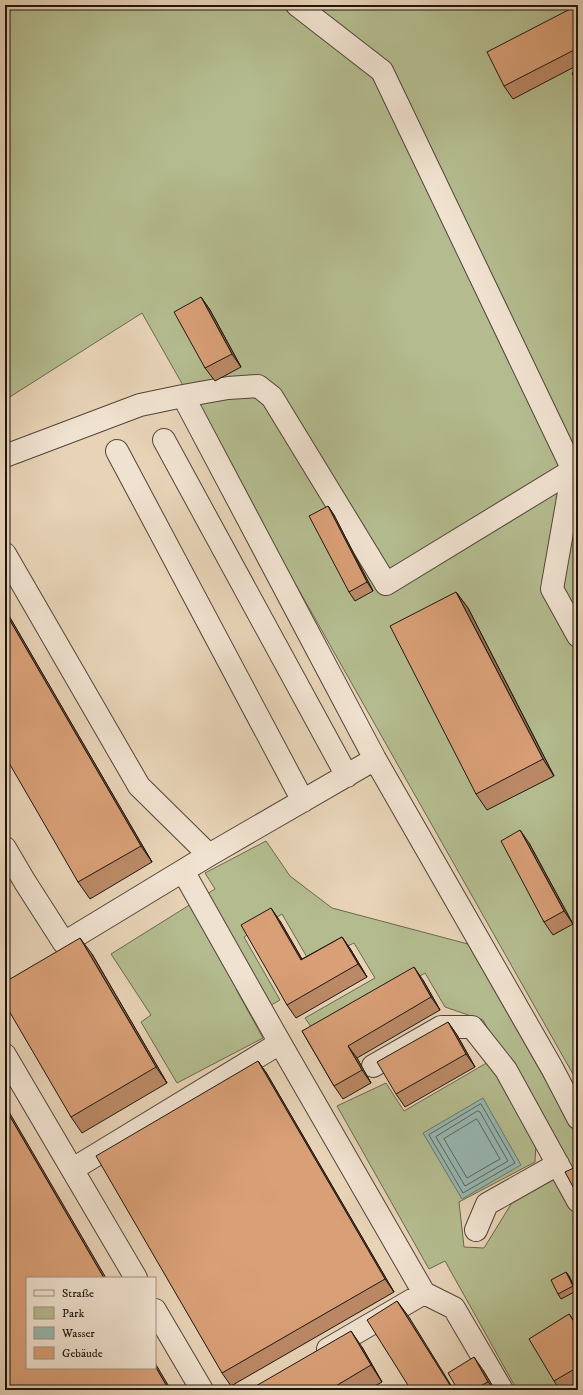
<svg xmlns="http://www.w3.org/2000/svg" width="583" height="1395" font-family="'IM FELL DW Pica',serif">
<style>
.green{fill:#b4bc8f;stroke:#69694e}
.water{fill:#97b7b1;stroke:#677770}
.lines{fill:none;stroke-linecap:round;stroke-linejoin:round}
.shore{stroke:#5a6660;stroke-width:1}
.minor-casing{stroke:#504538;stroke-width:24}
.minor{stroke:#f0e2d0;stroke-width:22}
.wall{fill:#bb8966;stroke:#1e160e}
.shaded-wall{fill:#986f53;stroke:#1e160e}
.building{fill:#d99f77;stroke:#1e160e}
</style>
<rect width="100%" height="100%" fill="#e8d3b7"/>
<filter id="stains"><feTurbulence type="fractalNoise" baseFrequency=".005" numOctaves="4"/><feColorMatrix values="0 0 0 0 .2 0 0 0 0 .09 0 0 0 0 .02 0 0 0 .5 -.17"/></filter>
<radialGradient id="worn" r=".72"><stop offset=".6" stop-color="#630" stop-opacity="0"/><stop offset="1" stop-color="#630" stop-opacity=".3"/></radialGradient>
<path class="green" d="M5 5H578V1083L142 313 5 400Z
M266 841 290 876 332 908 468 944 578 1137V1169L573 1171 511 1058 536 1143 535 1162 459 1202 464 1247 484 1248 513 1201 539 1184 565 1176 578 1200V1390H517L445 1261 429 1269 337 1106 386 1083 404 1111 502 1054 483 1020 445 1007 425 973 317 1035 305 1018 375 978 354 943 311 964 282 914 244 937 280 1000 268 1007 252 981 236 989 263 1038 177 1083 141 1022 151 1015 111 954 215 889 205 873Z"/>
<path class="water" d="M483 1098 521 1165 462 1199 423 1133Z"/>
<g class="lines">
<path class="shore" d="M481 1104 515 1163 463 1193 429 1135Z
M478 1111 480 1112 508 1161 465 1186 436 1137Z
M477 1119 500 1159 467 1178 444 1139Z"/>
<defs>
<path id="minor" d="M297 5 382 71 573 470
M183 396 228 388 258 386 272 397 386 584 573 470 552 589 578 636
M164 440 347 776
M117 451 303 801
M5 456 140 405 183 396 375 759 552 1068 578 1118
M5 554 139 786 209 855
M5 848 25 882 64 943 209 855 375 759
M183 871 280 1043 424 1293 454 1308 502 1390
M5 1055 136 1278
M373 1066 441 1027H472L506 1070 578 1201
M73 1169 280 1043
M476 1230 487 1204 558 1164
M155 1310 202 1390
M328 1349 424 1293"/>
</defs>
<use href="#minor" class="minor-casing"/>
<use href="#minor" class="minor"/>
</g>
<path class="wall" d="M578 5V65L513 99 504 86Z
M201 297 210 310 241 367 215 381 205 368Z
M328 506 334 515 373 591 355 601 349 592Z
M456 592 468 608 554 776 487 810 476 794Z
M5 609 152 862 90 899 78 882Z
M529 843 573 924 553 935 544 922Z
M280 921 302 959 342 937 351 950 367 977 296 1018 287 1005Z
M92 954 167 1083 82 1133 71 1117Z
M423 980 440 1010 357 1058 371 1083 343 1099 334 1086 302 1031Z
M448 1022 457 1035 475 1067 405 1107 396 1094Z
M258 1061 267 1074 394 1292 231 1386 222 1373Z
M566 1272 569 1276 576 1291 561 1299 558 1294Z
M569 1314 578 1326V1386L571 1390H560L554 1381Z
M362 1347 382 1382 368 1390H249Z
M483 1370 495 1390H458Z"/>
<path class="shaded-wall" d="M201 297 210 310 241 367 232 354Z
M328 506 334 515 373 591 367 582Z
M456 592 468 608 554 776 543 759Z
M5 609 152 862 141 846 5 612Z
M520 830 529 843 573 924 564 911Z
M271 908 280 921 310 973 301 960Z
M342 937 351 950 367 977 358 964Z
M80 938 92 954 167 1083 156 1067Z
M414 967 423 980 440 1010 431 997Z
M448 1022 457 1035 475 1067 466 1054Z
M348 1046 357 1058 371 1083 362 1070Z
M258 1061 267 1074 394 1292 385 1279Z
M5 1105 106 1278H104L5 1108Z
M566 1272 569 1276 576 1291 573 1286Z
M397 1301 409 1317 454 1390H453Z
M351 1331 362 1347 382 1382 371 1365Z
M474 1357 483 1370 495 1390 488 1382Z
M155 1363 171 1390H169L155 1366Z"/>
<path class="building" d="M578 5V48L504 86 487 52Z
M578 70V85L572 73Z
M201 297 232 354 205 368 174 312Z
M328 506 367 582 349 592 309 516Z
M456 592 543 759 476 794 390 626Z
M5 612 141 846 78 882 5 756Z
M520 830 564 911 544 922 501 841Z
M271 908 301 960 342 937 358 964 287 1005 241 925Z
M80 938 156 1067 71 1117 5 1004V982Z
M414 967 431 997 348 1046 362 1070 334 1086 302 1031Z
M448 1022 466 1054 396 1094 377 1062Z
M258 1061 385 1279 222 1373 96 1156Z
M5 1108 104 1278H27V1368H155V1366L169 1390H6L5 1389Z
M578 1166V1196L565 1172Z
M566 1272 573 1286 558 1294 551 1280Z
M397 1301 453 1390H411L367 1320Z
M569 1314 578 1328V1367L554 1381 529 1339Z
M351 1331 371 1365 329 1390H249Z
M474 1357 488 1382 482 1385 485 1390H458L448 1373Z"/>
<rect width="583" height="1395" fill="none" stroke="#e8d3b7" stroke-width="20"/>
<rect x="6" y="6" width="571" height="1383" fill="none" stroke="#1e160e" stroke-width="2"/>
<rect x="10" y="10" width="563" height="1375" fill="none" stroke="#1e160e"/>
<rect x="26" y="1277" width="130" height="92" fill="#f0e2d0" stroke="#9c9082"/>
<rect x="34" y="1290" width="20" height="6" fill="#f0e2d0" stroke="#9c9082"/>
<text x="62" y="1297" font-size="12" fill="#1e160e">Straße</text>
<rect x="34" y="1307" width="20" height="12" fill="#b4bc8f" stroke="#9c9082"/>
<text x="62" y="1317" font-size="12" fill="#1e160e">Park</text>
<rect x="34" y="1327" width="20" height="12" fill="#97b7b1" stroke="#9c9082"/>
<text x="62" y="1337" font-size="12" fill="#1e160e">Wasser</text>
<rect x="34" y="1347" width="20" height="12" fill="#d99f77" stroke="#9c9082"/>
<text x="62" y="1357" font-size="12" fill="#1e160e">Gebäude</text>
<rect width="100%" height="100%" filter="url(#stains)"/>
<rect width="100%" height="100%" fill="url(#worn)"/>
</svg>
